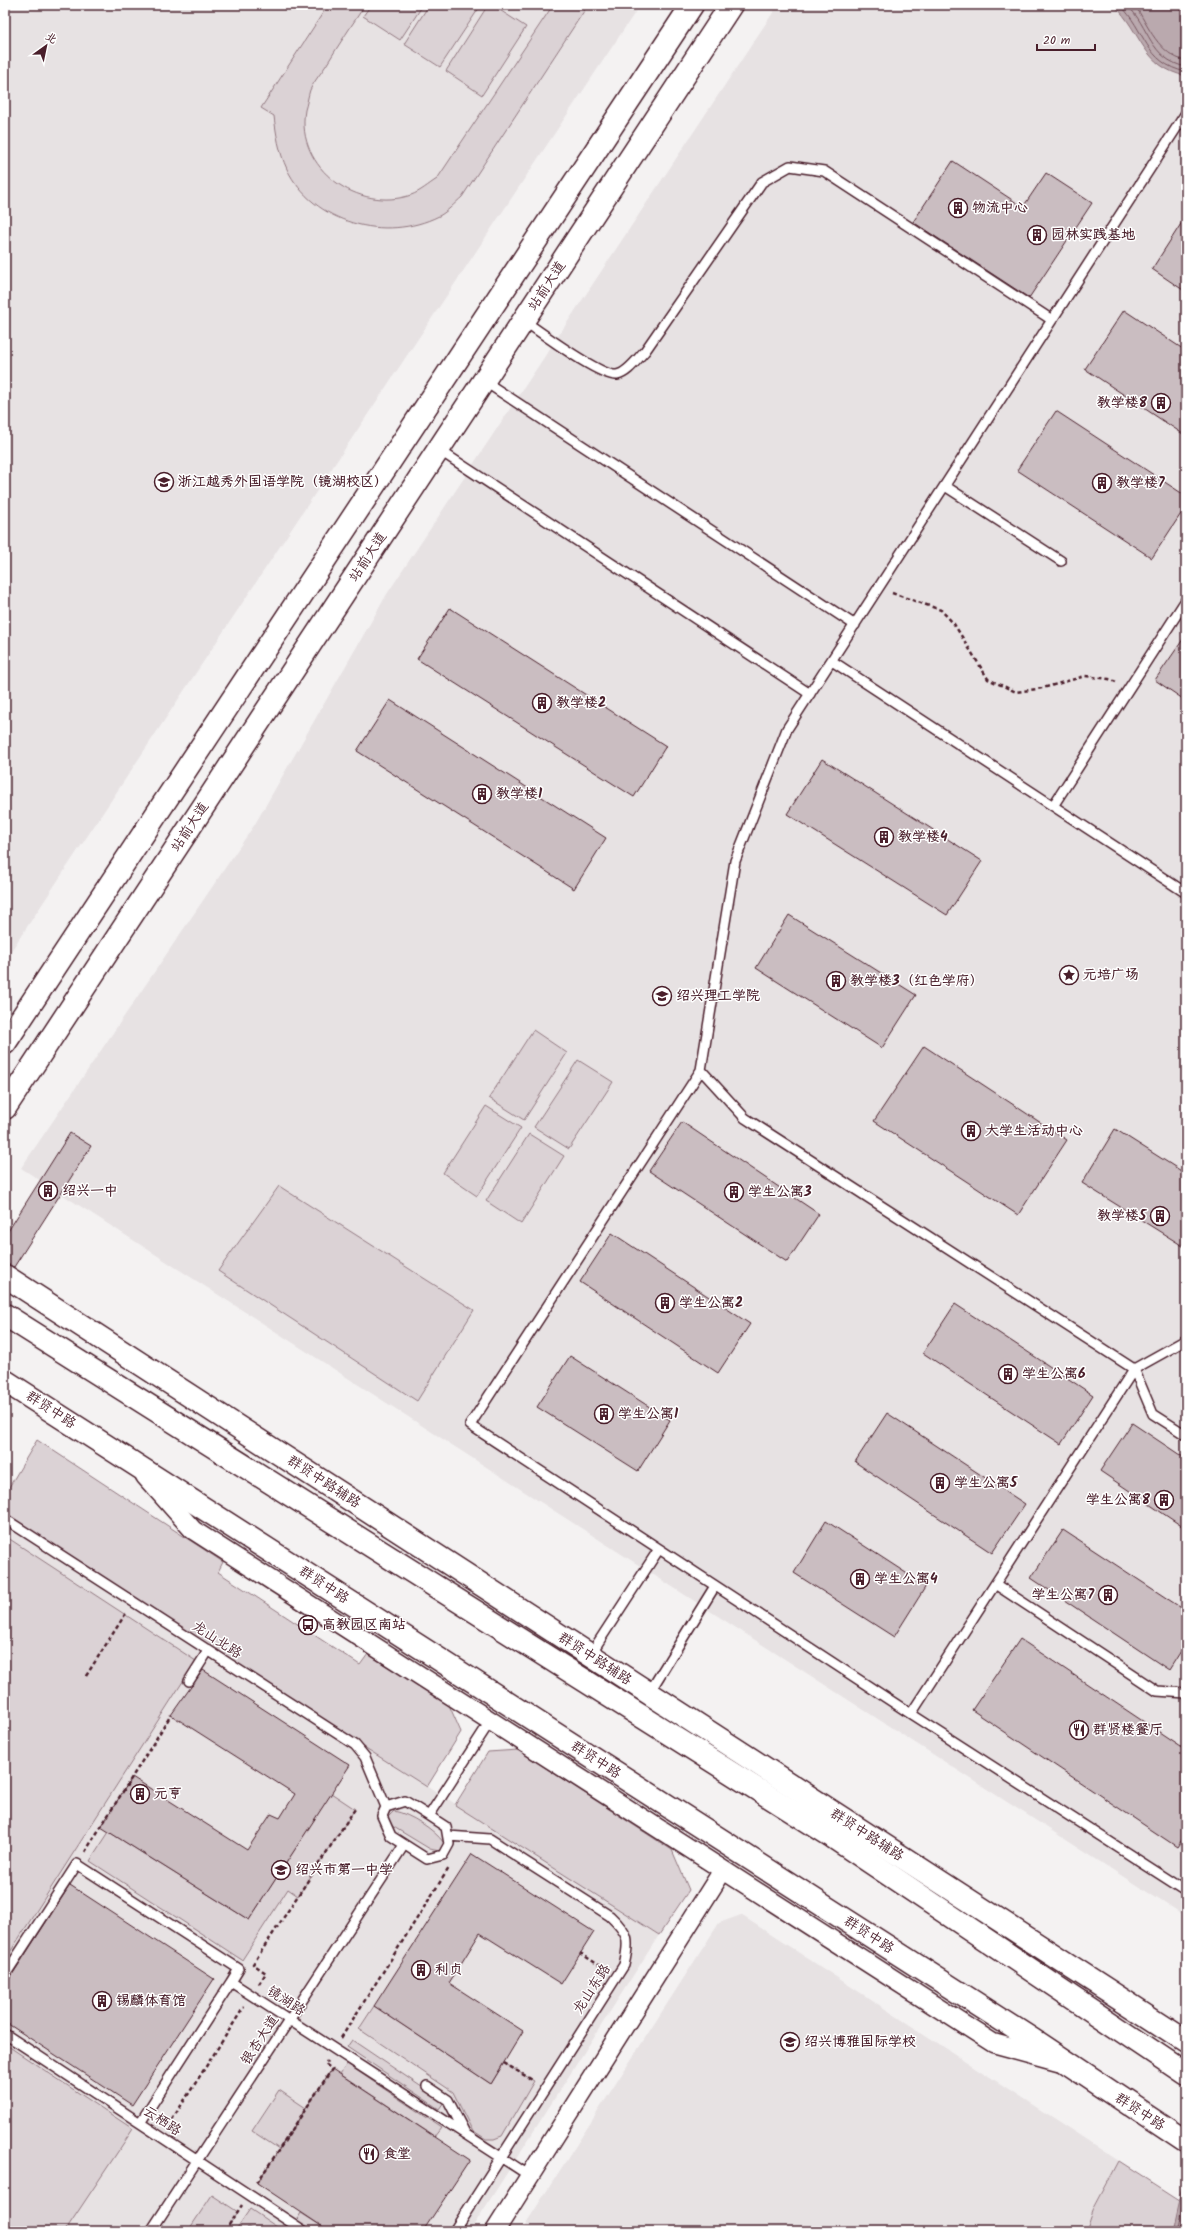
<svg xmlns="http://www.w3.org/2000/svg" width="1191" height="2236" font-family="Kalam,'LXGW WenKai TC',sans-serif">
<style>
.built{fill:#e7e2e3}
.green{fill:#dbd2d5;stroke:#927880}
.water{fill:#baa9ae;stroke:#8d727a}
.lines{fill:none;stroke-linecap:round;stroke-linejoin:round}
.shore{stroke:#77565f;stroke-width:1}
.building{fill:#cabdc1;stroke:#4a1f2b}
.service-casing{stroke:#4a1f2b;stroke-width:12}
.minor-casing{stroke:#4a1f2b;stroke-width:21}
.secondary-casing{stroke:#4a1f2b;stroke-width:25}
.primary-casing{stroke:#4a1f2b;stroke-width:25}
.path{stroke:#4a1f2b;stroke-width:2.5;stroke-dasharray:4 3;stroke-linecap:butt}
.service{stroke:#fff;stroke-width:9}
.minor{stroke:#fff;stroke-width:18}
.secondary{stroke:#fff;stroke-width:22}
.primary{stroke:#fff;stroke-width:22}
.labels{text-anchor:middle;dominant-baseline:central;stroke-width:3;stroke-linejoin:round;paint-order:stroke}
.poi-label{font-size:14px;font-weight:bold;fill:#4a1f2b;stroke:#fff;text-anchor:start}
.street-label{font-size:14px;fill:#4a1f2b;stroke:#fff}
</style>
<rect width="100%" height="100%" fill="#f4f2f2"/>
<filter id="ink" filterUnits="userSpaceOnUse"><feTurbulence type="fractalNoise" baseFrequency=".025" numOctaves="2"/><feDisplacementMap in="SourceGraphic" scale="8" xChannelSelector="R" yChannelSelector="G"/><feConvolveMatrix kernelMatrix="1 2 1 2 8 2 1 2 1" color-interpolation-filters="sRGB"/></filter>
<g filter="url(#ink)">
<path class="built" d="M5 5H640L5 960Z
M778 5H1114L1123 13 1186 5V1917L21 1168 255 824 387 594Z
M5 1514 659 1935 470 2231H5Z
M741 1915 1119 2161 1093 2210 1086 2231H521L719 1923Z"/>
<path class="green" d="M328 5H365C352 25 339 44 327 64 322 72 314 81 310 90 308 96 307 104 305 110 295 169 359 213 411 195 420 192 429 184 437 179L553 5H588L462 197C455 203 447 212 439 216 385 243 313 223 287 169 279 152 276 133 274 116L261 108Z
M371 5H423L400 40 363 16Z
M429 5H481L440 67 404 44Z
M488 5H492L526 27 482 95 446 71Z
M533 1030 567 1053 524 1120 489 1098Z
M578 1060 613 1082 569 1149 534 1127Z
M486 1106 521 1128 477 1196 443 1173Z
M529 1134 564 1156 521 1224 486 1201Z
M279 1186 474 1310 417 1401 218 1271Z
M37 1440 223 1562 218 1572 360 1665 368 1654 449 1705 461 1732 427 1787 5 1519V1494Z
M5 1536 196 1661 5 1960Z
M518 1750 672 1850 689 1890 659 1935 455 1805 488 1752Z
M331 1793 355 1809 298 1896 288 1889 242 1960 90 1861 109 1832 249 1920Z
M394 1811C410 1814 434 1829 444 1843L439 1851 430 1849 392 1826 388 1817Z
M374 2006 491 2084 504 2063 534 2081 502 2136 494 2139H486L472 2130 453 2092 359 2029Z
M352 2040 444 2102 439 2109 347 2047Z
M5 2044 133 2129 65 2231H5Z
M347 2064 441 2127 434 2136 340 2074Z
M279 2090 306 2108 279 2149 252 2131Z
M1119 2161 1186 2204V2231H1086L1093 2210Z
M212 2195 238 2212 225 2231H188Z
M250 2209 283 2231H255L248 2227 246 2231H235Z
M301 2213 329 2231H312L296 2221Z"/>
<path class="water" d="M1114 5H1186V76C1142 67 1142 32 1114 5Z
M1186 2172V2231H1173Z"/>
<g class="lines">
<path class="shore" d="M1120 5C1146 30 1144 63 1186 72
M1127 5C1150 27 1149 59 1186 67
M1135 5C1148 26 1159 55 1186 61
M1177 2231 1186 2191"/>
</g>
<path class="building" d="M953 161 1023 207 1046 173 1092 203 1029 298 913 222Z
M1186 216V292L1152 269Z
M1124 310 1186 351V436L1085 369Z
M1056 411 1186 496V506L1152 558 1017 470Z
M450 608 666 746 634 797 417 659Z
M1186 635V701L1155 680Z
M390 700 606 838 574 889 357 751Z
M822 759 982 861 947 915 787 814Z
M789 915 916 995 882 1048 756 968Z
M924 1046 1067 1140 1018 1215 874 1121Z
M682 1122 819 1214 787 1262 649 1171Z
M1115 1129 1186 1174V1248L1082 1183Z
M70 1133 91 1146 14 1267 5 1264V1236Z
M612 1233 750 1324 718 1373 580 1282Z
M955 1304 1093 1395 1061 1444 923 1353Z
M570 1356 670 1420 638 1471 537 1407Z
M887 1413 1025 1504 992 1553 855 1462Z
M1132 1423 1186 1459V1529L1100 1471Z
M826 1521 926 1586 894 1637 794 1573Z
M1063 1530 1186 1611V1643L1169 1670 1031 1578Z
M1020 1639 1186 1750V1834L1177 1847 972 1710Z
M203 1670 350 1765 249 1920 101 1827 132 1777 247 1850 271 1814 280 1818 295 1794 171 1715Z
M472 1854 594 1932 561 1984 480 1933 449 1983 523 2031 491 2084 374 2006Z
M70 1885 214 1979 132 2105 5 2022V1981L10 1978Z
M332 2069 470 2160 423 2231H329L257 2183Z"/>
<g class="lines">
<defs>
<path id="service" d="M1186 113 787 729 735 861 701 1070 745 1118 1134 1369 1186 1340
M524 321C541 332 600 377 617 375 628 373 637 359 645 351L762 182 790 166 824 171 1052 320
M484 381 855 625
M439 450 810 694
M945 486 1061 561
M832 661 1186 893
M1053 806 1186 600
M701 1070 470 1425 911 1714 1134 1369
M1134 1369 1153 1414 1186 1435
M5 1519 355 1745 365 1757 386 1807
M995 1584 1157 1691 1186 1693
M590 1655 659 1549
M189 1681 208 1651
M649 1693 715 1586
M911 1714 1186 1891
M429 1816 405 1801 386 1807 382 1816 391 1836 427 1859 443 1855 449 1844 446 1827 429 1816 491 1720
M448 1836 490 1839 610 1916C629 1934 630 1940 624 1965L454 2231
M5 1975 77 1864 239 1969 231 1982 530 2176
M5 2034 304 2231
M427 2086 448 2100 465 2133
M140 2123 231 1982
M151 2231 404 1845"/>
<path id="minor" d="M145 1476 193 1530 993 2043 1059 2061
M495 2231 723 1870"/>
<path id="secondary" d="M5 1043 692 5
M5 1108 731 5
M5 1276 1186 2041"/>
<path id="primary" d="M5 1315 833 1837 1186 2074
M5 1381 1033 2040 1186 2142"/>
</defs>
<use href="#service" class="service-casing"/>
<use href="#minor" class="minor-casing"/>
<use href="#secondary" class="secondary-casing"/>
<use href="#primary" class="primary-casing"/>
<path class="path" d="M892 593 941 610 954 624 988 679 1016 692 1043 688 1085 676 1109 679 1116 682
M86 1676 126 1613
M85 1852 171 1715
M580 1953 605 1969
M259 1984 266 1973 253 1964 355 1809
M341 2038 449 1868
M504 2063 534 2081
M168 2126 244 2007
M257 2183 332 2069 325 2064 327 2061
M225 2231 242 2205"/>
<use href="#service" class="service"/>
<use href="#minor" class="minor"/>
<use href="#secondary" class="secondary"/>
<use href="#primary" class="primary"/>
</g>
</g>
<defs>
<symbol id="building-ring" viewBox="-11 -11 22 22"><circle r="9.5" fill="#fff" stroke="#4a1f2b" stroke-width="1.5"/><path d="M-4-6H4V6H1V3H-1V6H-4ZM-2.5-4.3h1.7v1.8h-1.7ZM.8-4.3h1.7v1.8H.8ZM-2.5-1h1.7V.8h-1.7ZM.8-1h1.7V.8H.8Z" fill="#4a1f2b"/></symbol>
<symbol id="university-ring" viewBox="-11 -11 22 22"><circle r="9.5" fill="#fff" stroke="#4a1f2b" stroke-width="1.5"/><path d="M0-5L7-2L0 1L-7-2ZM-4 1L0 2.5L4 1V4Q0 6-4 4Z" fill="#4a1f2b"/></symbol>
<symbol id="sight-ring" viewBox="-11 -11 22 22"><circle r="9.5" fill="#fff" stroke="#4a1f2b" stroke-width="1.5"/><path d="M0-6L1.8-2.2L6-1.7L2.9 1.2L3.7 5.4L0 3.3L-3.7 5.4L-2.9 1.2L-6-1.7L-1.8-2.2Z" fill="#4a1f2b"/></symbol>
<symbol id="bus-ring" viewBox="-11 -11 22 22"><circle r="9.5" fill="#fff" stroke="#4a1f2b" stroke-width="1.5"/><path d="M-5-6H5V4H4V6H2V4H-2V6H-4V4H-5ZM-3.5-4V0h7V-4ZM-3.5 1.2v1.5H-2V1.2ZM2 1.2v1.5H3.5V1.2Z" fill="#4a1f2b"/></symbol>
<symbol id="restaurant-ring" viewBox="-11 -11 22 22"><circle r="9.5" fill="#fff" stroke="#4a1f2b" stroke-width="1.5"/><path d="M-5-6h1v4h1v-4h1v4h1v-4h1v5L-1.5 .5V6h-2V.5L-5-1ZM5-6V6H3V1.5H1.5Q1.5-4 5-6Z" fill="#4a1f2b"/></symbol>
<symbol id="school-ring" viewBox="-11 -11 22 22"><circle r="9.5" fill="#fff" stroke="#4a1f2b" stroke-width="1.5"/><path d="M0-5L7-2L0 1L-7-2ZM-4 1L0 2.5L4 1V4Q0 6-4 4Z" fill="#4a1f2b"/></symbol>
</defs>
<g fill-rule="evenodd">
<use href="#building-ring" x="947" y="197" width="22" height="22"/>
<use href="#building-ring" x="1026" y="224" width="22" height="22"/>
<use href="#building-ring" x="1150" y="392" width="22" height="22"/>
<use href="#university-ring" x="153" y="471" width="22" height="22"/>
<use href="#building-ring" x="1091" y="472" width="22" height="22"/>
<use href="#building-ring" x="531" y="692" width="22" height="22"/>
<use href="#building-ring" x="471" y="783" width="22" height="22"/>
<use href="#building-ring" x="873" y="826" width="22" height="22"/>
<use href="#sight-ring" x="1058" y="964" width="22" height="22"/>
<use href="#building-ring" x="825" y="970" width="22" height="22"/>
<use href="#university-ring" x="651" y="985" width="22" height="22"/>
<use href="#building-ring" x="960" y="1120" width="22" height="22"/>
<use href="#building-ring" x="37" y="1180" width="22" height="22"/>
<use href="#building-ring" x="723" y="1181" width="22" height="22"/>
<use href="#building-ring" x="1149" y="1205" width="22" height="22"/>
<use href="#building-ring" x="654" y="1292" width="22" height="22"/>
<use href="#building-ring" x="997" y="1363" width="22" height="22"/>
<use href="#building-ring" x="593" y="1403" width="22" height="22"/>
<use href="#building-ring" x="929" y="1472" width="22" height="22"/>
<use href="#building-ring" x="1153" y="1489" width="22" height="22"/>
<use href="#building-ring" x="849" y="1568" width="22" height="22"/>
<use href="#building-ring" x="1097" y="1584" width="22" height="22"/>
<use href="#bus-ring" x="297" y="1614" width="22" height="22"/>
<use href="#restaurant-ring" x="1068" y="1719" width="22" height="22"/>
<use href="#building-ring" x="129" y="1783" width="22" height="22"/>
<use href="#school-ring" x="270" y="1859" width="22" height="22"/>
<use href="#building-ring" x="410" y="1959" width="22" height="22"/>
<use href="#building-ring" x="91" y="1990" width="22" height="22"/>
<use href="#school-ring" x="779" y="2031" width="22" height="22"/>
<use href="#restaurant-ring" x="358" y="2143" width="22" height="22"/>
</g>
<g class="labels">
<g class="poi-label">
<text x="972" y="208">物流中心</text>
<text x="1051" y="235">园林实践基地</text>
<text x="1147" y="403" text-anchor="end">教学楼8</text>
<text x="178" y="482">浙江越秀外国语学院（镜湖校区）</text>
<text x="1116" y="483">教学楼7</text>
<text x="556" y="703">教学楼2</text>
<text x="496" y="794">教学楼1</text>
<text x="898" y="837">教学楼4</text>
<text x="1083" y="975">元培广场</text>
<text x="850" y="981">教学楼3（红色学府）</text>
<text x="676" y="996">绍兴理工学院</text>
<text x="985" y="1131">大学生活动中心</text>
<text x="62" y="1191">绍兴一中</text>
<text x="748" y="1192">学生公寓3</text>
<text x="1146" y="1216" text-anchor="end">教学楼5</text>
<text x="679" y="1303">学生公寓2</text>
<text x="1022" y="1374">学生公寓6</text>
<text x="618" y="1414">学生公寓1</text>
<text x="954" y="1483">学生公寓5</text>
<text x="1150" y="1500" text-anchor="end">学生公寓8</text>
<text x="874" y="1579">学生公寓4</text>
<text x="1094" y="1595" text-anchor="end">学生公寓7</text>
<text x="322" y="1625">高教园区南站</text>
<text x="1093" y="1730">群贤楼餐厅</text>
<text x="154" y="1794">元亨</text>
<text x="295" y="1870">绍兴市第一中学</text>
<text x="435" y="1970">利贞</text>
<text x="116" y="2001">锡麟体育馆</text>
<text x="804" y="2042">绍兴博雅国际学校</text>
<text x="383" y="2154">食堂</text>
</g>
<g class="street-label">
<text transform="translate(547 286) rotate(-57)">站前大道</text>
<text transform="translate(368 557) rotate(-57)">站前大道</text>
<text transform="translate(190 827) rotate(-57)">站前大道</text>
<text transform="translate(51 1410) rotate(33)">群贤中路</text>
<text transform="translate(324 1482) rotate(33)">群贤中路辅路</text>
<text transform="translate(324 1585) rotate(33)">群贤中路</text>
<text transform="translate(217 1640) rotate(33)">龙山北路</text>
<text transform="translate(595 1659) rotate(33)">群贤中路辅路</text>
<text transform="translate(596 1760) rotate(33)">群贤中路</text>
<text transform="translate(867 1835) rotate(33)">群贤中路辅路</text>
<text transform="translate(869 1935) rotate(33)">群贤中路</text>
<text transform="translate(592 1989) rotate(-57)">龙山东路</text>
<text transform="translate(286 2001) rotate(33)">镜湖路</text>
<text transform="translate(260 2040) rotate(-57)">银杏大道</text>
<text transform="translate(1140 2112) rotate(33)">群贤中路</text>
<text transform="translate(162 2121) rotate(33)">云栖路</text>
</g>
</g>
<rect width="1191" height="2236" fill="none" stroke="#fff" stroke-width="20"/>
<rect x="10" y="10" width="1171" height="2216" fill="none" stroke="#4a1f2b" stroke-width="1.5" filter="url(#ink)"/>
<g transform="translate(46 46) rotate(33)" stroke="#ffffff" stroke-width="3" paint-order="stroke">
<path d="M0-3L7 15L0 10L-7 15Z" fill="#4a1f2b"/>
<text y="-6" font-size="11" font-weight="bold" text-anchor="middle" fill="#4a1f2b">北</text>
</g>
<path d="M1037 44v6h58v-6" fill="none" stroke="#4a1f2b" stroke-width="2"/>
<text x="1043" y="44" font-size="12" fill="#4a1f2b" stroke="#ffffff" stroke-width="3" paint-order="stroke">20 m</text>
</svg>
